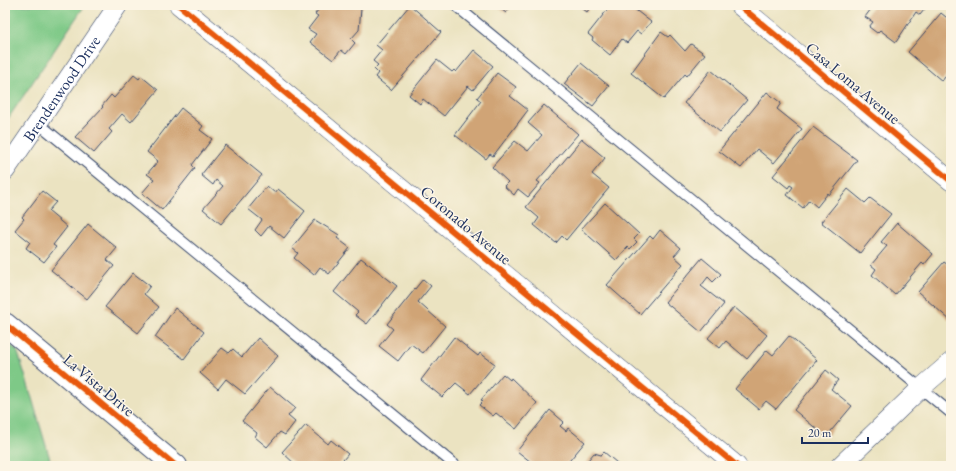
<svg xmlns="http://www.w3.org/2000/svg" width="956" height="471" font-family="'EB Garamond',serif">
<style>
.green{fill:#7ec987;stroke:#4c7c72}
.building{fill:#d0a476}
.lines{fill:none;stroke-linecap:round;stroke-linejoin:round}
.lane-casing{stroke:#3a4a6d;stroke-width:12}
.street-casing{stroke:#3a4a6d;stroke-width:20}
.secondary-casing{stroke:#3a4a6d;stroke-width:24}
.lane{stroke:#fff;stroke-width:10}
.street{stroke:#fff;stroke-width:19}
.secondary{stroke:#fff;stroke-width:22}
.cycleway-casing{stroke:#fcf5e5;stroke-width:8}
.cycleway{stroke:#e8590c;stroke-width:6}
.labels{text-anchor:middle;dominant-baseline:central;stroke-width:3;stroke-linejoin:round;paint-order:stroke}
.street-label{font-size:16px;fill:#1b2f5e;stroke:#fcf5e5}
</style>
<rect width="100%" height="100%" fill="#fcf5e5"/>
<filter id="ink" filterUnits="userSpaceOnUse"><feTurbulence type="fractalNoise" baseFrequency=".025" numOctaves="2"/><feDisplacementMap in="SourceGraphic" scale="8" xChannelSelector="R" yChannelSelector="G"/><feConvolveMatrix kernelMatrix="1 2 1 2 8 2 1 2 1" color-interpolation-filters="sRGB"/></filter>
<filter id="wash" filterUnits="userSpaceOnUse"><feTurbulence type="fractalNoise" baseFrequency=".012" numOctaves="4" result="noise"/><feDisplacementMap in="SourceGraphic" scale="16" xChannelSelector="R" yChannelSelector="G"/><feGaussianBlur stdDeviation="0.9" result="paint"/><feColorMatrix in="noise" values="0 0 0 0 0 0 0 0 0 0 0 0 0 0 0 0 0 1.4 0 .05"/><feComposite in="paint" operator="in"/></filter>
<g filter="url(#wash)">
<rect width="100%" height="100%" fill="#ebe3c1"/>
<path class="green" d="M5 5H85L5 123Z
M5 341 17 350 26 378 52 466H5Z"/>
<g id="blocks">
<path class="building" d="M322 5H364L361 9 359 30 351 39 355 43 346 54 341 50 333 60 310 42 316 34 308 29 318 16 315 14Z
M410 5 441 32 391 90 375 77 378 73 374 69 378 65 373 61 382 50 376 45Z
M496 5H512L506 13Z
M578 5H592L587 12Z
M611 5H632L634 7 633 8 651 22 641 34 637 31 627 43 622 39 610 55 592 40 593 38 588 34Z
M874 5H928L920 15 916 12 896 42 880 30 877 33 869 27 873 22 865 17Z
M941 13 951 21V69L942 81 908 52Z
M661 32 668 37 670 35 685 51 691 44 705 54 687 76 685 74 664 99 631 73Z
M474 50 493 66 473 90 468 86 444 116 423 99 420 104 409 95 437 60 452 72 454 70 456 72Z
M581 63 609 86 593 106 564 84Z
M711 70 747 100 720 132 684 103Z
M497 73 516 87 510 96 528 110 493 156 490 154 486 159 455 135 481 101 477 98Z
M134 75 139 79 141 76 158 90 131 122 122 114 109 129 112 132 94 153 75 137 103 107 102 106 111 95 114 98Z
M767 92 781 103 777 109 802 129 774 163 757 149 741 168 719 151Z
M544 105 578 134 537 181 540 183 528 197 518 189 514 195 504 186 508 182 492 167 515 141 528 151 542 135 528 123Z
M181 108 203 126 200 130 212 139 192 165 195 168 162 210 142 193 154 179 147 174 158 161 147 152Z
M813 127 857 160 829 195 828 193 817 207 809 200 803 208 787 195 793 187 790 185 788 188 773 176Z
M582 139 605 158 592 174 609 188 566 240 562 236 556 243 534 225 539 218 526 207Z
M225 145 262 175 221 224 203 209 223 186 216 180 213 185 201 175Z
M267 186 275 193 278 189 305 211 284 238 269 226 261 236 255 230 262 220 248 209Z
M848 189 865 203 870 198 891 214 860 253 821 222Z
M42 191 56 202 48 211 67 227 53 245 56 247 44 262 26 248 30 242 15 230 24 219 22 217Z
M605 203 639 234 634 239 637 242 630 249 628 247 616 260 581 229Z
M315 220 336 233 339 235 337 238 350 248 329 274 320 267 314 275 294 258 298 253 292 248Z
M897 223 933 254 924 265 922 263 895 295 872 275 876 269 871 265 887 246 881 242Z
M88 224 117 248 107 260 114 266 87 299 51 270Z
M660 230 681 248 674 256 683 264 640 314 607 285 650 236 653 239Z
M361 258 397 286 367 324 355 315 358 312 334 292Z
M702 258 721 274 713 282 708 277 701 286 724 304 701 332 665 302Z
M944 262 951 267V321L918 292Z
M133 273 150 286 144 294 159 307 138 333 105 307Z
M423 279 431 286 418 302 445 326 423 353 411 344 398 361 379 346 393 329 387 324Z
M734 307 767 335 747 359 726 341 720 348 708 338Z
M175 308 204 332 184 359 155 337Z
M789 336 817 360 776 409 766 401 759 409 735 389 767 350 773 355Z
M454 337 478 356 480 353 495 364 470 394 456 383 442 397 421 380Z
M258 338 278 356 245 394 226 379 218 389 200 373 222 348 229 353 233 349 242 357Z
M826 370 838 380 831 389 852 406 826 437 794 410Z
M503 374 510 380 511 378 537 403 516 429 496 413 493 416 479 405 483 401 481 400Z
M270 387 295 408 288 416 295 422 285 435 280 432 267 447 255 437 257 433 242 421Z
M550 410 564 422 560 426 566 431 568 428 585 442 565 466H536L517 451Z
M306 425 328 444 331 440 348 454 338 466H297L282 452Z
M604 452 617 463 615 466H583L594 453 601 455Z"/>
</g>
</g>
<g filter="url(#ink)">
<use href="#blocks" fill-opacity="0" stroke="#3a4a6d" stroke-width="1"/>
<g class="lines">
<defs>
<path id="lane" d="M455 5 951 413
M38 123 456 466"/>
<g id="street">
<path d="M179 5 737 466"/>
<path d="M739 5 951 181"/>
<path id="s1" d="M5 171 118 5"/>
<path d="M840 466 921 388 951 362"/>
</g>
<path id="secondary" d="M5 324 176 466"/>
</defs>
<use href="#lane" class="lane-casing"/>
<use href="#street" class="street-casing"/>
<use href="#secondary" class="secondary-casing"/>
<use href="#lane" class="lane"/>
<use href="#street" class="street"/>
<use href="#secondary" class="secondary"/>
<defs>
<path id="cycleway" d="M179 5 737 466
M739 5 951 181
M5 324 176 466"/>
</defs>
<use href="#cycleway" class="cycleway-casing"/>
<use href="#cycleway" class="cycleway"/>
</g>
</g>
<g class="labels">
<g class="street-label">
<text transform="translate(853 83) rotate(40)">Casa Loma Avenue</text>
<text stroke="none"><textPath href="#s1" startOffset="100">Brendenwood Drive</textPath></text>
<text transform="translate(466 225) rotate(40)">Coronado Avenue</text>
<text transform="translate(99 385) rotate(40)">La Vista Drive</text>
</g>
</g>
<rect width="956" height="471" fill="none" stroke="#fcf5e5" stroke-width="20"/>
<path d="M802 437v6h66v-6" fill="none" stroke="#1b2f5e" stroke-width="2"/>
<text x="808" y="437" font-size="12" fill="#1b2f5e" stroke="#fcf5e5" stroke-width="3" paint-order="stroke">20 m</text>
</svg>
